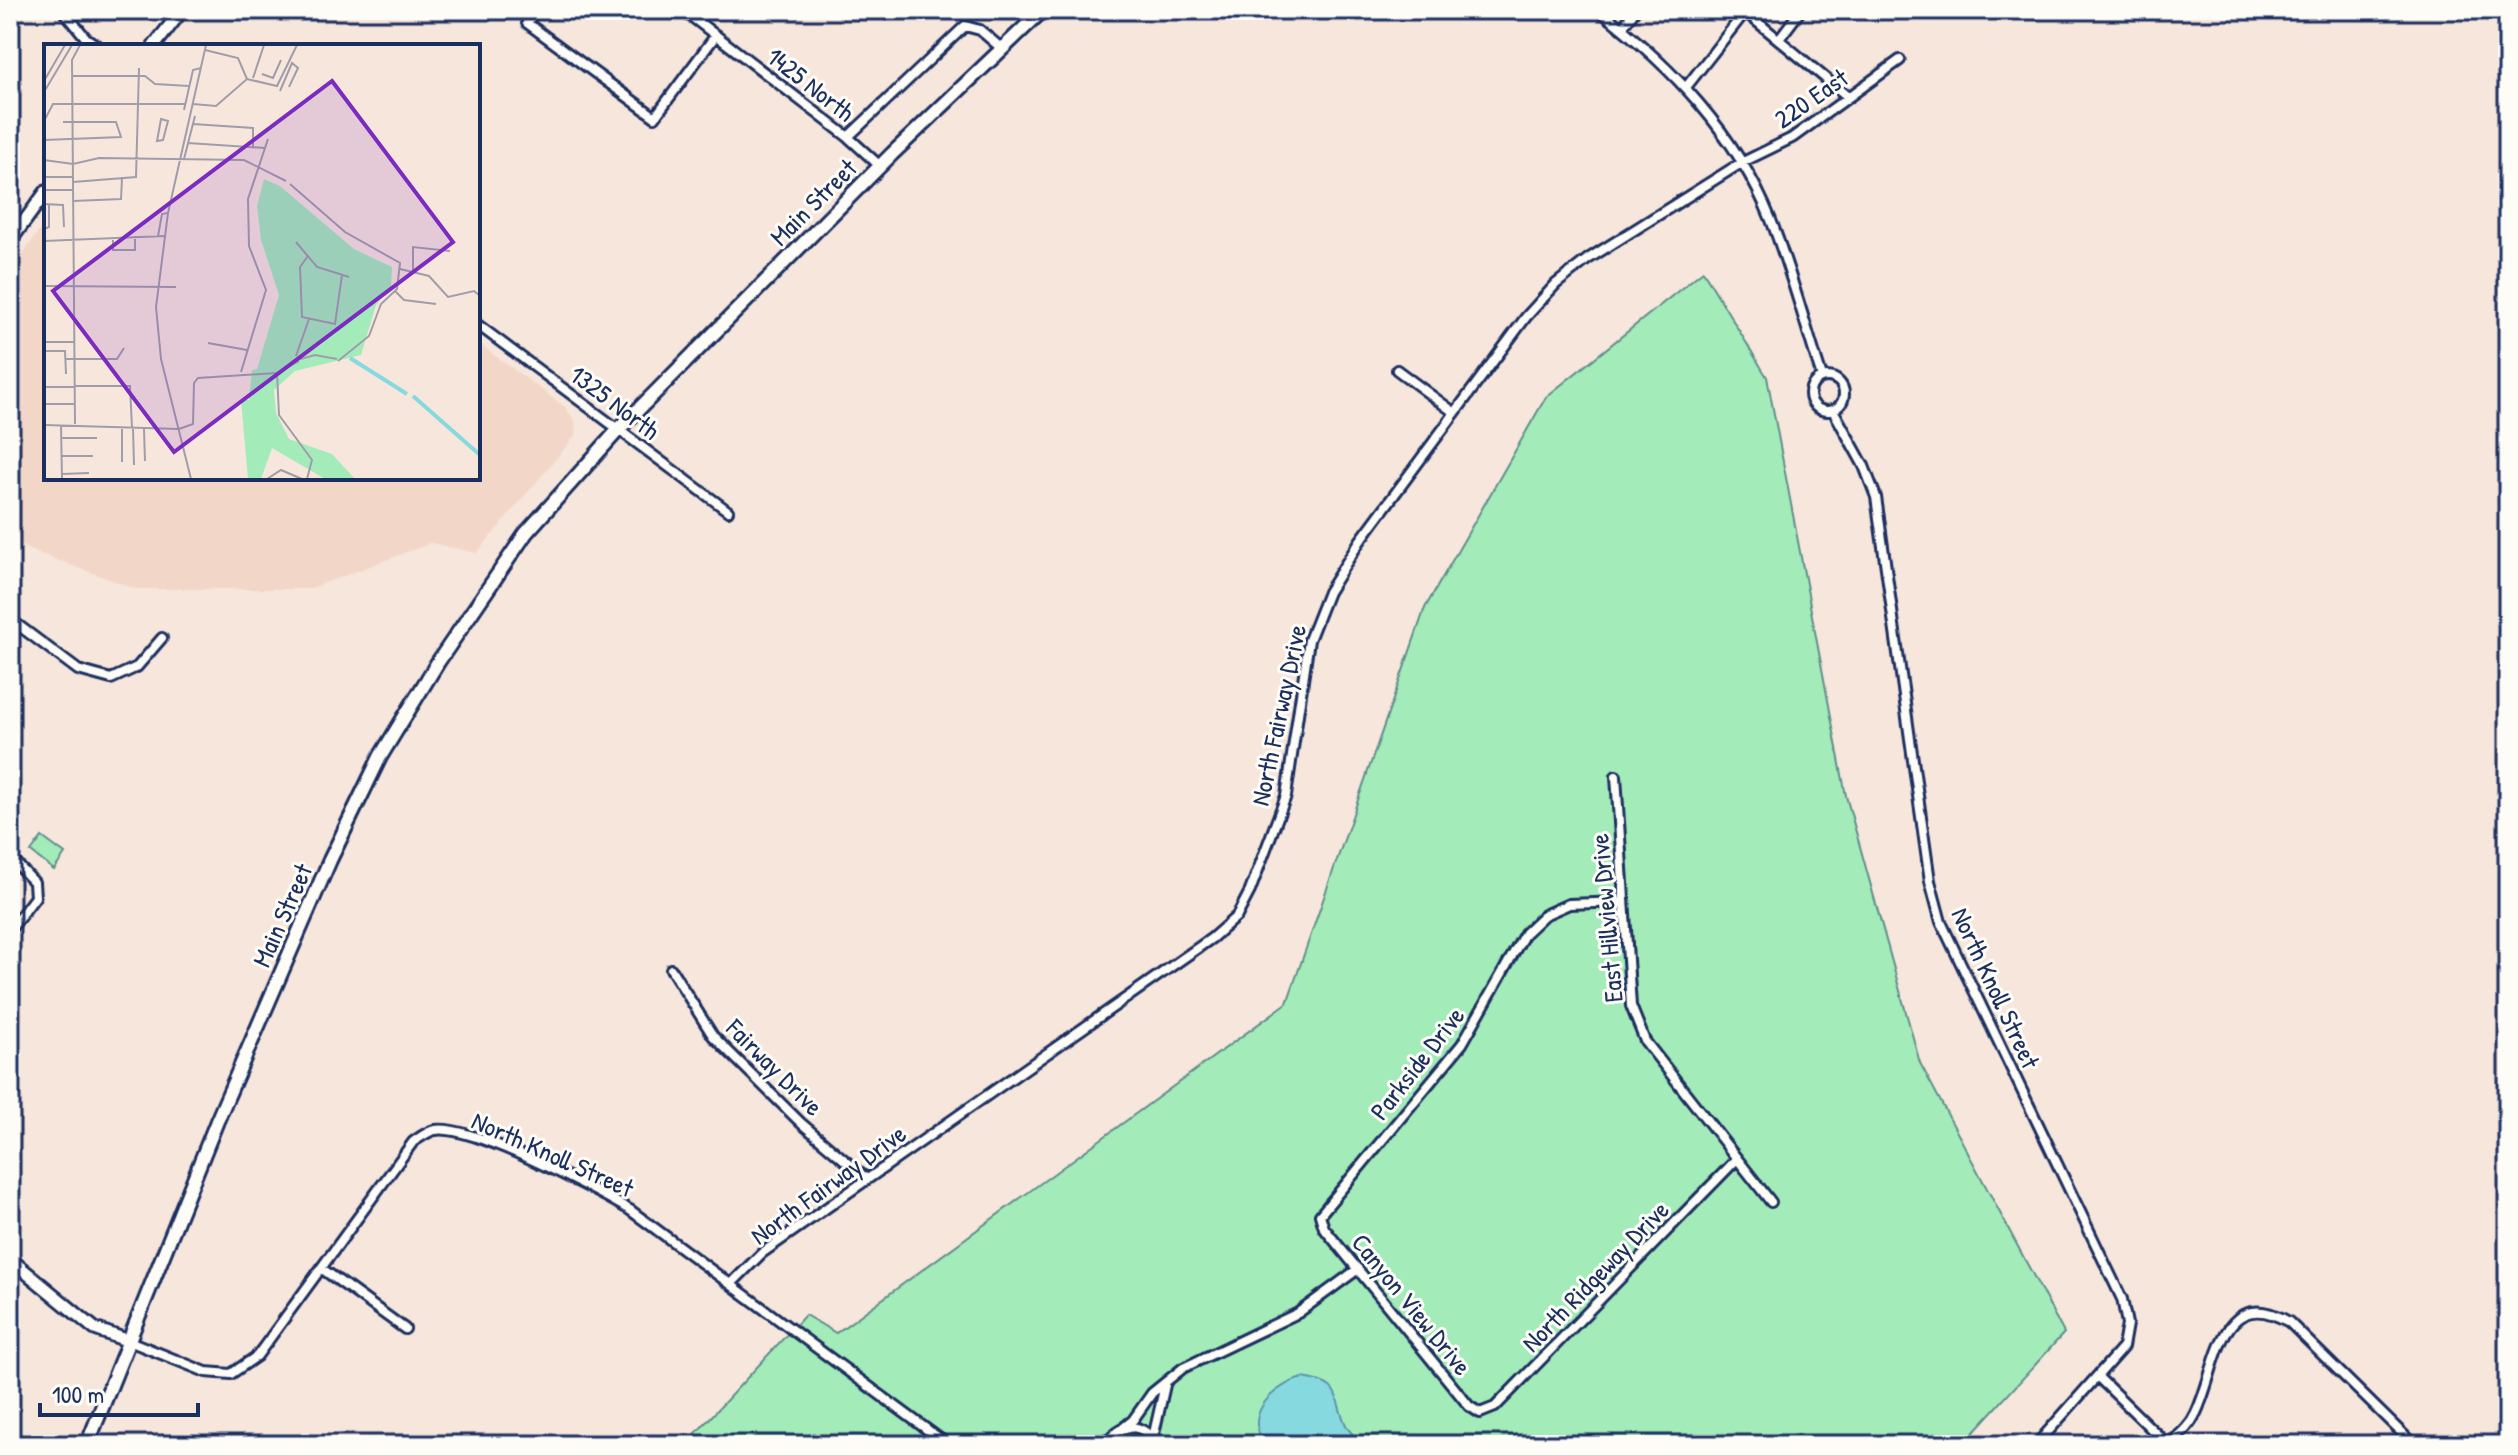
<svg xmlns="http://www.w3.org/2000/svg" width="2518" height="1455" font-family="'Patrick Hand',sans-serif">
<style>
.built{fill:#f2d7c9}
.green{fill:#a3ecba;stroke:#5f8e8c;stroke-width:2}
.water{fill:#87d9e0;stroke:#5c95ac;stroke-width:2}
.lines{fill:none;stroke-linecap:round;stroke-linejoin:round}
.street-casing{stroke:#1b2f5e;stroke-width:14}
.secondary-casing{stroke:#1b2f5e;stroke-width:17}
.primary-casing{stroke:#1b2f5e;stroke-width:18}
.street{stroke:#fdfcf7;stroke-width:8}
.secondary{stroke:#fdfcf7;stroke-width:11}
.primary{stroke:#fdfcf7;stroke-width:12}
.labels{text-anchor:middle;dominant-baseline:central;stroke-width:6;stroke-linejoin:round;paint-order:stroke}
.street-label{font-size:26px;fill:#1b2f5e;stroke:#fdfcf7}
.inset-river{fill:none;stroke:#87d9e0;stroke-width:4}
.inset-road{fill:none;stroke:#9f9daa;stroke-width:2}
.view{fill:#7b2cbf;fill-opacity:0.15;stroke:#7b2cbf;stroke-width:4}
.inset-edge{fill:none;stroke:#1b2f5e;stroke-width:4}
</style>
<rect width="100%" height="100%" fill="#f7e6dc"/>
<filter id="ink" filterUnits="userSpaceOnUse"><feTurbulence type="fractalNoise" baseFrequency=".0125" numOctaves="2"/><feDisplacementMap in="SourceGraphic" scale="16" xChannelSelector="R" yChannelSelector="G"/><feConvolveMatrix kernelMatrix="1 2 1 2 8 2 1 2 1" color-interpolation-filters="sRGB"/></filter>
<g filter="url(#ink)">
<path class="built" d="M46 222V478H478V343L565 407 575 421 576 435 477 553 431 543 309 589H136L27 549 10 536V271Z"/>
<path class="green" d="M1703 271 1767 377 1846 796 1920 1063 2064 1333 1965 1442 1950 1445H685L805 1315 836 1333 1287 1003 1425 608 1546 397Z
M42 837 65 854 54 870 31 852Z"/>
<path class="water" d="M1303 1378C1344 1384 1332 1396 1346 1425 1350 1433 1357 1439 1363 1445H1267C1239 1417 1275 1384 1303 1378Z"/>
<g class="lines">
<defs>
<path id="street" d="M63 10 86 38 98 46
M537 10 527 23 655 117 716 35
M676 10 692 17 848 137 880 166
M1599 10C1672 67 1736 133 1771 220 1791 271 1805 325 1822 377
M1743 10 1848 97
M1622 28 1635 10
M1779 39 1801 10
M1687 86 1745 12
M848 137 965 26 980 30 1001 48
M478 325 728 511
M1397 370 1455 413
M1810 394a17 17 0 1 1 34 0a17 17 0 1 1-34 0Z
M1833 410 1864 466 1876 497 1930 881 1941 922 2122 1299 2127 1324 2123 1347 2036 1445
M10 619 78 670 111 679 137 667 162 638
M1616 776 1631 1006 1645 1041 1771 1202
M10 857 34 882 35 897 10 930
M1621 902 1569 904 1544 915 1525 933 1462 1044 1320 1215 1324 1228 1469 1406 1480 1413 1495 1407 1735 1161
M671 969 713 1036 801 1123 867 1179
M321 1268 405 1329
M732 1283 762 1253 1212 938 1237 916 1250 891 1286 796 1309 640 1328 592 1360 541 1526 317 1556 284 1588 259 1741 163 1792 138 1900 60
M129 1341 206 1372 231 1374 257 1356 413 1142C419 1138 428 1131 435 1130 471 1124 594 1189 630 1210L948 1445
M2098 1377 2168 1445
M1123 1428 1133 1420 1152 1393 1183 1368 1298 1313 1358 1269
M1153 1438 1165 1385
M1093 1445 1110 1438
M1107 1445C1117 1421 1146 1422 1156 1445
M2168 1445C2179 1435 2190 1427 2196 1413 2217 1370 2219 1281 2289 1322L2414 1445"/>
<path id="secondary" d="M154 46 182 10
M10 241 46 192
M10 1259 95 1329 129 1341"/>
<path id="primary" d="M87 1445 217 1121 330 860 380 757 438 662 526 533 619 429 892 154 1043 10"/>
</defs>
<use href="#street" class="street-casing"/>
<use href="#secondary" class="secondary-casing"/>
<use href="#primary" class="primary-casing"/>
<use href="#street" class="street"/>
<use href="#secondary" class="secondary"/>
<use href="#primary" class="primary"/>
</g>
</g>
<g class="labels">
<g class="street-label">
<text transform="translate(811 84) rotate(38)">1425 North</text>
<text transform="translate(1811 98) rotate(-35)">220 East</text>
<text transform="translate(813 202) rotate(-45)">Main Street</text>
<text transform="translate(615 402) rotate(37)">1325 North</text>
<text transform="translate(1278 715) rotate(-78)">North Fairway Drive</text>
<text transform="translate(282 915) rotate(-66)">Main Street</text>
<text transform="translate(1606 918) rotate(-95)">East Hillview Drive</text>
<text transform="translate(1996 988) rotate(65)">North Knoll Street</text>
<text transform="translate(1417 1063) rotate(-52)">Parkside Drive</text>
<text transform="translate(775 1067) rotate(45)">Fairway Drive</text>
<text transform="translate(553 1154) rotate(24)">North Knoll Street</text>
<text transform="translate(828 1184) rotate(-36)">North Fairway Drive</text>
<text transform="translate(1595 1276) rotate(-46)">North Ridgeway Drive</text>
<text transform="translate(1412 1304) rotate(51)">Canyon View Drive</text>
</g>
</g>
<g transform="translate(44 44)">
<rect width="436" height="436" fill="#f7e6dc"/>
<path d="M220 135 236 142 310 205 348 223 347 243 332 261 317 311 251 327 230 346 232 369 245 395 288 410 311 435H281L228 404 217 435H204L197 356H205L208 326 213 325 235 251 217 196 213 162Z" fill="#a3ecba"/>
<path class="inset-river" d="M306 314 363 350M369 352 436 411"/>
<path class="inset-road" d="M161 6 194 14 203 35M218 30 229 34 237 16M28 32H101L111 40 145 42M209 34 220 1M0 37 21 1M236 47 248 19 254 24 245 43M0 48 28 1M149 60 172 62 203 35 233 42 253 1M140 66 149 26 157 24M117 75 124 77 119 96 113 97ZM0 77 9 60H141M149 80 209 84V103M0 96 77 93 72 78H19M144 99 221 104M140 115 151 72M0 116 29 120 55 114 200 116 242 137M0 133H29M29 138 92 133 95 24M246 140 301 188 356 219 353 245 337 260 325 292 294 317 299 313M0 146H29M29 157 77 155 78 135M0 160 19 161 20 183M0 185 5 183V161M114 192 118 170 124 169M69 196V206H91V192M0 197 120 192M252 198 273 223 305 233M264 212 256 223 258 273 291 280 298 231M356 225 385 232 404 253 430 247 436 252M369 226V203L406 207M0 242 132 243M351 247 360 256 392 260M0 298H30M164 299 203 306M0 307H21L22 330M252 312 265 275M258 312 253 316 271 311 293 315M22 315H73L80 304M197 328 222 246 205 202 204 155 224 95M233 329 235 371 268 416 263 435M31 342H86L88 384M0 343H31M0 360H31M31 380 28 16 36 1M0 381 135 385M17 381 18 435M78 383V418M89 384 90 421M100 385 101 417M135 385 149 380 150 339 154 334 233 329 255 317M17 394H53M18 412H49M18 430 45 429M147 435 117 315 112 263 124 169 162 1M223 435 237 426 258 435"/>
<path class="view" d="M288 37 409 198 130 408 9 247Z"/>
<rect width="436" height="436" class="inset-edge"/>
</g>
<rect width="2518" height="1455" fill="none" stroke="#fdfcf7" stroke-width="40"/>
<rect x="20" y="20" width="2478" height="1415" fill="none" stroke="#1b2f5e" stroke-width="3" filter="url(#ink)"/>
<path d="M40 1403v12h158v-12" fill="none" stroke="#1b2f5e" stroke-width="4"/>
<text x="52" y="1403" font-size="24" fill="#1b2f5e" stroke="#fdfcf7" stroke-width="6" paint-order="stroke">100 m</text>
</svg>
